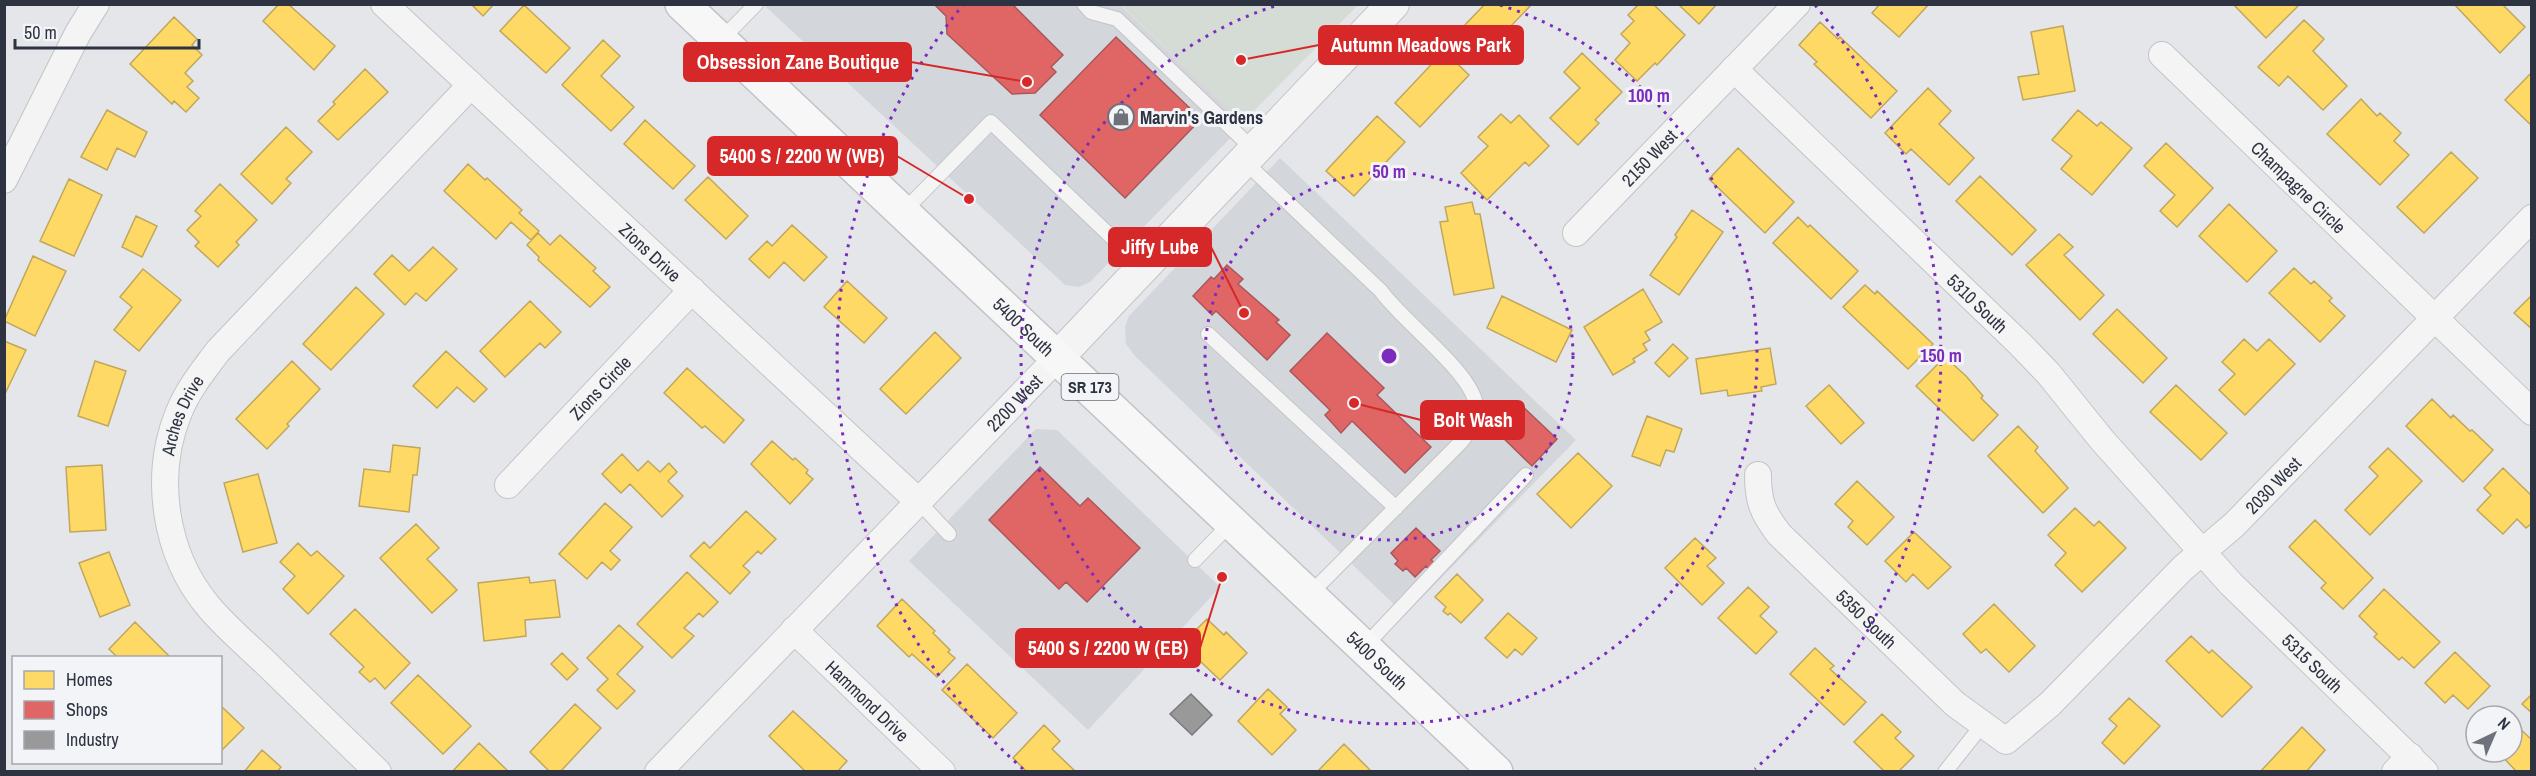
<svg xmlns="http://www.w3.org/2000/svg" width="2536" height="776" font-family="'Archivo Narrow',sans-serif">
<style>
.built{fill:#d3d6db}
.green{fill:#d5dcd5}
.homes{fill:#ffd966;stroke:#c0a75b;stroke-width:1.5}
.shops{fill:#e06666;stroke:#aa575b;stroke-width:1.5}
.industry{fill:#999;stroke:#797a7e;stroke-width:1.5}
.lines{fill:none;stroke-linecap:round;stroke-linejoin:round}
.service-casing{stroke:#c3c4c7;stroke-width:16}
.minor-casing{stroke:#c3c4c7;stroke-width:28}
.tertiary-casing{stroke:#c3c4c7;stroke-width:34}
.primary-casing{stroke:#c1c3c6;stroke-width:36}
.service{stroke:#f4f4f5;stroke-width:14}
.minor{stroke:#f4f4f5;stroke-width:26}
.tertiary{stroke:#f4f4f5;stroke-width:32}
.primary{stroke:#f7f7f8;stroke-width:33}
.ring{fill:none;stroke:#7b2cbf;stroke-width:3;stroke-dasharray:3 6}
.labels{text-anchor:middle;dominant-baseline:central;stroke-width:6;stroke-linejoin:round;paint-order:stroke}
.shield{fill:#f3f4f7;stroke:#686d77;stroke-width:1.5}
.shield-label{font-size:16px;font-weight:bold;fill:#2d3340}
.poi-label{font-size:18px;font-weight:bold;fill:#2d3340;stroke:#f3f4f7;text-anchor:start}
.street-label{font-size:18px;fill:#2d3340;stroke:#f3f4f7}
.centre{fill:#7b2cbf;stroke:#f3f4f7;stroke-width:3}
.ring-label{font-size:18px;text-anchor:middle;font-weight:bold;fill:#7b2cbf;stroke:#f3f4f7;stroke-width:6;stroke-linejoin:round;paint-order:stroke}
.leader{fill:none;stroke:#d62828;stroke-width:2}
.callout-dot{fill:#d62828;stroke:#f3f4f7;stroke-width:2}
.callout{fill:#d62828;stroke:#d62828;stroke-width:2}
.callout-label{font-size:20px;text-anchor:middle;font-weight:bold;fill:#fff}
</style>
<rect width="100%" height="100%" fill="#e4e6e9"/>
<path class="built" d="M764 5H1120L1244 124 1090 282 1079 287 1065 285Z
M1280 158 1576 440 1405 615 1135 356 1126 344 1125 327 1129 316Z
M1036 429 1057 430 1220 587 1088 730 909 561Z"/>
<path class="green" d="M1121 5H1358L1242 123Z"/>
<path class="homes" d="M279 4H288L335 46 314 70 263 21Z
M471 4H494L483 16Z
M1485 4H1532L1488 50 1463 27Z
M1639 4H1653L1685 35 1657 65 1655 63 1637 81 1615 60 1630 43 1621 34 1634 21 1628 15Z
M1678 4H1717L1699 24Z
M1880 4H1929L1899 37 1872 13Z
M2233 4H2300L2266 38Z
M2454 4H2502L2525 27 2500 53Z
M524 5 570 48 546 73 500 31Z
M174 17 197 39 192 45 202 55 185 73 193 81 187 87 199 98 186 112 174 101 172 104 130 64Z
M2304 20 2324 39 2313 51 2347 86 2323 110 2288 76 2279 86 2258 67Z
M1820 22 1838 39 1840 37 1897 91 1871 118 1814 64 1817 62 1799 45Z
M2063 26 2075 91 2023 100 2018 77 2039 74 2031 32Z
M603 40 620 56 601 76 634 107 611 131 562 85Z
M1444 51 1469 75 1420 127 1395 103Z
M1582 53 1622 92 1595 120 1599 123 1578 145 1550 118 1580 88 1564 72Z
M365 69 388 92 338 140 318 121 335 104 333 102Z
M2532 72V126L2505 100Z
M1928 88 1951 111 1939 124 1974 158 1949 185 1911 149 1906 154 1885 133Z
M2361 99 2377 116 2380 113 2401 133 2394 141 2409 155 2380 185 2327 134Z
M107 110 147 132 135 157 117 148 107 170 81 157Z
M2078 110 2097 126 2101 122 2132 148 2092 195 2061 169 2072 156 2052 140Z
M1501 114 1511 123 1519 115 1549 146 1529 166 1525 162 1487 200 1461 173 1488 146 1478 137Z
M1377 116 1405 142 1354 196 1326 171Z
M645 120 695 166 673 189 624 144Z
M286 127 312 152 286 179 291 183 272 204 241 174Z
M2166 143 2213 188 2177 227 2160 211 2175 195 2144 166Z
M1738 148 1794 202 1765 233 1709 179Z
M2451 152 2478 178 2424 233 2397 207Z
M468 164 485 180 487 178 522 210 519 213 539 231 531 240 511 222 496 239 444 191Z
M1980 176 2036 230 2012 255 1956 201Z
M708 177 748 216 726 239 685 200Z
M69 179 102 195 74 256 40 241Z
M220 184 257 220 236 242 239 245 218 267 195 246 199 242 187 230 201 216 195 211Z
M1472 202 1475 214H1480L1494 288 1454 295 1440 222 1448 221 1445 207Z
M2229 204 2277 251 2247 282 2199 236Z
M1692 210 1723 232 1679 295 1650 275 1677 237 1675 235Z
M136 216 157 226 142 257 122 247Z
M1798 217 1808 227 1810 225 1858 271 1831 299 1773 243Z
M792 225 827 257 804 281 784 262 769 278 749 259 767 241 772 246Z
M538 233 550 245 560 235 596 268 593 271 610 287 590 307 538 260 539 257 527 245Z
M2059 234 2073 247 2064 255 2104 295 2080 320 2026 265Z
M433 247 457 269 426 301 416 293 405 305 374 274 392 255 409 271Z
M33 256 66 271 35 336 4 321Z
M2294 268 2311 284 2314 281 2332 298 2329 301 2345 316 2320 342 2269 293Z
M143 269 181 300 139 351 114 330 132 307 120 297Z
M847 281 887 318 864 343 824 307Z
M1865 285 1875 294 1877 291 1933 344 1908 369 1843 307Z
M356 287 384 314 331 370 303 344Z
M1643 289 1662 322 1645 332 1650 340 1643 344 1647 350 1633 359 1635 362 1613 375 1584 327Z
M2532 295V329L2514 313Z
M1502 296 1572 330 1556 362 1487 328Z
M530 301 561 332 545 348 540 343 505 377 480 351Z
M2117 309 2167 358 2143 383 2093 334Z
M935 332 961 358 906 414 880 389Z
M2244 339 2257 351 2269 339 2295 364 2245 415 2219 390 2235 374 2222 362Z
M4 341 26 350 4 396Z
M1673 344 1688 358 1669 377 1655 363Z
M1770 348 1776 384 1761 387 1762 391 1728 396 1727 390 1701 394 1696 359Z
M446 351 487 389 474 402 457 387 437 408 413 386Z
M1945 357 1966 376 1983 396 1981 398 1998 415 1973 441 1916 386Z
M95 361 126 371 108 426 78 416Z
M292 361 320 389 287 424 289 426 267 449 236 419Z
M687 368 744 420 724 443 705 426 702 428 664 393Z
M1829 385 1864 423 1841 444 1806 406Z
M2176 385 2227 433 2201 460 2150 412Z
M2432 399 2451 418 2453 415 2470 431 2472 430 2493 450 2463 482 2406 426Z
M1647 416 1682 429 1674 452 1666 450 1660 466 1632 456Z
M2018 426 2038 447 2035 451 2068 488 2043 513 1988 456Z
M772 441 793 460 795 458 808 470 806 473 813 479 790 504 751 464Z
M393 445 420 448 417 475H413L409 512 359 506 364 469 390 472Z
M2388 448 2422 481 2370 535 2345 510 2378 476 2369 467Z
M1578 453 1612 486 1571 528 1537 494Z
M622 454 638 471 648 461 660 472 669 463 677 472 668 481 683 496 662 517 630 484 621 493 602 474Z
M102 465 106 530 70 532 66 467Z
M2503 468 2532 496V523L2526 528 2517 519 2503 534 2477 510 2491 495 2484 488Z
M258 474 277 543 243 552 224 483Z
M1857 481 1894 517 1867 545 1848 527 1853 521 1835 504Z
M605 503 632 527 610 551 620 560 611 570 602 562 587 579 559 554Z
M2075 508 2094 526 2099 521 2126 548 2082 592 2055 565 2066 553 2048 535Z
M746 511 776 539 761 554 758 551 743 566 750 572 730 594 690 556 704 542 710 548Z
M2315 520 2373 578 2343 609 2321 588 2326 583 2289 547Z
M416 524 439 548 427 559 457 590 432 613 380 558Z
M1914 532 1951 567 1928 589 1913 574 1906 582 1885 561Z
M1695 538 1716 558 1707 566 1724 583 1702 605 1665 568Z
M298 543 311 556 317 551 344 576 308 614 283 589 295 576 280 562Z
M109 552 130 605 100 617 79 563Z
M687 572 718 602 703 617 699 613 684 628 694 636 672 658 637 624Z
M1457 574 1483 600 1461 623 1450 613 1448 615 1443 611 1446 607 1435 597Z
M529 577 530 583 555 580 560 617 525 620 526 636 484 641 478 583Z
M1748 587 1769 607 1760 616 1777 632 1756 654 1718 618Z
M2384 589 2440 642 2414 668 2402 657 2399 660 2374 637 2377 634 2359 616Z
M902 599 935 631 933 633 950 650 948 652 955 658 937 677 912 654 909 657 877 626Z
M1994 604 2035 646 2009 672 1986 649 1981 653 1963 634Z
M355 609 410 663 385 689 375 678 370 682 359 672 364 667 330 634Z
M1508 613 1537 638 1522 655 1515 649 1507 658 1485 638Z
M1207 619 1224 635 1226 632 1247 653 1220 680 1182 644Z
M135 622 171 658H118L109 649Z
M619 625 643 647 617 674 635 691 617 709 597 690 608 679 587 658Z
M2191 636 2209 653 2212 650 2252 687 2222 717 2166 661Z
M1815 648 1834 666 1830 669 1866 702 1844 725 1790 674Z
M2455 652 2490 686 2468 709 2453 695 2445 703 2425 683Z
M562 653 578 669 567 680 551 664Z
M967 664 1017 713 993 738 942 690Z
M418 675 471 726 443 754 391 703Z
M1268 689 1287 707 1280 714 1296 730 1272 755 1238 721Z
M2532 694V713L2522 704Z
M2129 698 2160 726 2124 764 2102 743 2117 726 2109 719Z
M575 704 601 728 560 772H550L530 752Z
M220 705 244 728 221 751 220 750Z
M793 711 847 761 837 772H806L769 736Z
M1882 714 1901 732 1895 738 1914 756 1898 772H1885L1854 742Z
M1044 725 1060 741 1052 749 1076 772H1027L1013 758Z
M2516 725 2532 740V772H2517L2498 752H2512V729Z
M2302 727 2325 750 2306 772H2260Z
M479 743 509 772H452Z
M1344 744 1372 772H1317Z
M262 750 281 767 277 772H244Z"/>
<path class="shops" d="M934 4H1012L1063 55 1051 67 1056 72 1035 93 1012 94 947 34 946 16Z
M1116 37 1201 119 1125 198 1040 115Z
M1227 265 1243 279 1238 284 1279 320 1276 322 1290 335 1267 360 1216 311 1212 315 1193 296 1211 277 1214 279Z
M1327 333 1384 388 1377 395 1431 447 1405 473 1352 421 1341 433 1325 415 1330 410 1290 371Z
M1521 405 1557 439 1532 466 1496 431Z
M1040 467 1080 506 1088 498 1140 548 1087 602 1066 582 1059 589 989 520Z
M1416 528 1440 551 1431 560 1435 563 1429 569 1426 566 1415 577 1406 568 1403 571 1395 564 1398 561 1391 553Z"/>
<path class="industry" d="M1191 694 1212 715 1192 735 1170 714Z"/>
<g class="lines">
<defs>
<path id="service" d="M1084 4 1091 12 1117 19 1254 150
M721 40 756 4
M1244 161 1381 291C1402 321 1472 372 1476 405 1478 420 1469 433 1460 443L1309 595
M903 212 991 122 1144 268
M1208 334 1396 508
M918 501 949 534
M1195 560 1232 522
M1364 647 1526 475
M1945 772 1983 724"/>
<g id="minor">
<path id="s1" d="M384 4 918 501"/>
<path id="s2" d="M2162 55 2532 412"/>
<path id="s3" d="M1734 69 2020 344 2048 373 2102 440 2231 584 2425 772"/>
<path d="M4 180 78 33 96 4"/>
<path id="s4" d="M1576 233 1797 4"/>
<path id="s5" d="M1758 475C1758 502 1763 513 1779 534L1955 704 2006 741 2050 704 2183 568 2234 525 2532 218"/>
<path id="s6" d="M508 485 692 290"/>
<path id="s7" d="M794 630 942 772"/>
<path id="s8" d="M378 772C343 738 308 704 273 670 252 649 227 629 208 606 164 553 153 475 179 412 188 389 204 370 218 351L471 85"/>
<path id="s9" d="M658 772 1058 357"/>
<path d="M2395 772 2410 756"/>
</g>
<path id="tertiary" d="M1058 357 1393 4"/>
<g id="primary">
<path id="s10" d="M682 4 1496 772"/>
</g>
</defs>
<use href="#service" class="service-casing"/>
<use href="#minor" class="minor-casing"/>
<use href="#tertiary" class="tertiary-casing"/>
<use href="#primary" class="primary-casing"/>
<use href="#service" class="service"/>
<use href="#minor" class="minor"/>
<use href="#tertiary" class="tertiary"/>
<use href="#primary" class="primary"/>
</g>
<g class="ring">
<circle cx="1389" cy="356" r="184"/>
<path d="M1500 5A368 368 0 1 1 1278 5"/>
<path d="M1023 769A552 552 0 0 1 963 5M1815 5A552 552 0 0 1 1755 769"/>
</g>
<defs>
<symbol id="shop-ring" viewBox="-11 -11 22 22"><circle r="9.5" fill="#f3f4f7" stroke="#6d727b" stroke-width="1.5"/><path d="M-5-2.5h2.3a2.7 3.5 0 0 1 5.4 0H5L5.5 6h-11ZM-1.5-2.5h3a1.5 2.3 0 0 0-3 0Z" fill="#6d727b"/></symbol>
</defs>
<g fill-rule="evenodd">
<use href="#shop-ring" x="1106" y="102" width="30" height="30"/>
</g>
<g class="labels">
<rect class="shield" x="1061.5" y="374" width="57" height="26" rx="4.5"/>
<g class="shield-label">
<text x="1090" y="387">SR 173</text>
</g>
<g class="poi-label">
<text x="1140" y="117">Marvin's Gardens</text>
</g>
<g class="street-label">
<text stroke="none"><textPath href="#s4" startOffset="105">2150 West</textPath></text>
<text stroke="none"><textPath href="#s2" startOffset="190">Champagne Circle</textPath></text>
<text stroke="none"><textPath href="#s1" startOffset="364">Zions Drive</textPath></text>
<text stroke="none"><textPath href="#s3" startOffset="338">5310 South</textPath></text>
<text stroke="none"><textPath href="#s10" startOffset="470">5400 South</textPath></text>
<text stroke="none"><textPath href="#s6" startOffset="134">Zions Circle</textPath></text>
<text stroke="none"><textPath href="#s9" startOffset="513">2200 West</textPath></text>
<text stroke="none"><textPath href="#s8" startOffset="441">Arches Drive</textPath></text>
<text stroke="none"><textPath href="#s5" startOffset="742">2030 West</textPath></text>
<text stroke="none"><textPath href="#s5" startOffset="186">5350 South</textPath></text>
<text stroke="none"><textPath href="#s10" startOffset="956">5400 South</textPath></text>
<text stroke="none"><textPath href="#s3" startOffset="830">5315 South</textPath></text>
<text stroke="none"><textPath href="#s7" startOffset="102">Hammond Drive</textPath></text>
</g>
</g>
<circle cx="1389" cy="356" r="9" class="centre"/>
<g class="ring-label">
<text x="1649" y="102">100 m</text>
<text x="1389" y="178">50 m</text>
<text x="1941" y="362">150 m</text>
</g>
<path class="leader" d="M1241 60L1319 45M1027 82L911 62M969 199L897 156M1244 313L1211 247M1354 403L1421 420M1222 577L1200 648"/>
<g class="callout-dot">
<circle cx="1241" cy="60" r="6"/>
<circle cx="1027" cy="82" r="6"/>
<circle cx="969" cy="199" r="6"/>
<circle cx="1244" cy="313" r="6"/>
<circle cx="1354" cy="403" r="6"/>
<circle cx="1222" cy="577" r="6"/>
</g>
<g class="callout">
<rect x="1319" y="26" width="204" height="38" rx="6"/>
<rect x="684" y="43" width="227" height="38" rx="6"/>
<rect x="708" y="137" width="189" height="38" rx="6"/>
<rect x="1109" y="228" width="102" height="38" rx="6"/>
<rect x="1421" y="401" width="103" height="38" rx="6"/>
<rect x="1016" y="629" width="184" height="38" rx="6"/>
</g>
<g class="callout-label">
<text x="1421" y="52">Autumn Meadows Park</text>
<text x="798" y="69">Obsession Zane Boutique</text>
<text x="802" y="163">5400 S / 2200 W (WB)</text>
<text x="1160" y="254">Jiffy Lube</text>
<text x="1473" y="427">Bolt Wash</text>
<text x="1108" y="655">5400 S / 2200 W (EB)</text>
</g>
<rect width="2536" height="776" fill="none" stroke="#2d3340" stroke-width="12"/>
<rect x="12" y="656" width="210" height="108" fill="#f3f4f7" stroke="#a4a7ae" stroke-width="1.5"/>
<rect x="24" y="671" width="30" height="18" fill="#ffd966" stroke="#a4a7ae" stroke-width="1.5"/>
<text x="66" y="686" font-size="18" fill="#2d3340">Homes</text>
<rect x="24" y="701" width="30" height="18" fill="#e06666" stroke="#a4a7ae" stroke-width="1.5"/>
<text x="66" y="716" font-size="18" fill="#2d3340">Shops</text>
<rect x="24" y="731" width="30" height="18" fill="#999999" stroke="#a4a7ae" stroke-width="1.5"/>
<text x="66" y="746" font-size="18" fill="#2d3340">Industry</text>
<g transform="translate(2494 734) rotate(44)"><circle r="28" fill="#f3f4f7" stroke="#a4a7ae" stroke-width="1.5"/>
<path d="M0-4.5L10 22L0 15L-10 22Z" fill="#6d727b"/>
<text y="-9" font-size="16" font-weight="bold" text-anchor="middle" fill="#2d3340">N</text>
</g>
<path d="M15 39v9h184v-9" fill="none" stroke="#2d3340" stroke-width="3"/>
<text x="24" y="39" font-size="18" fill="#2d3340" stroke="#f3f4f7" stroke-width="4.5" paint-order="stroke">50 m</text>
</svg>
